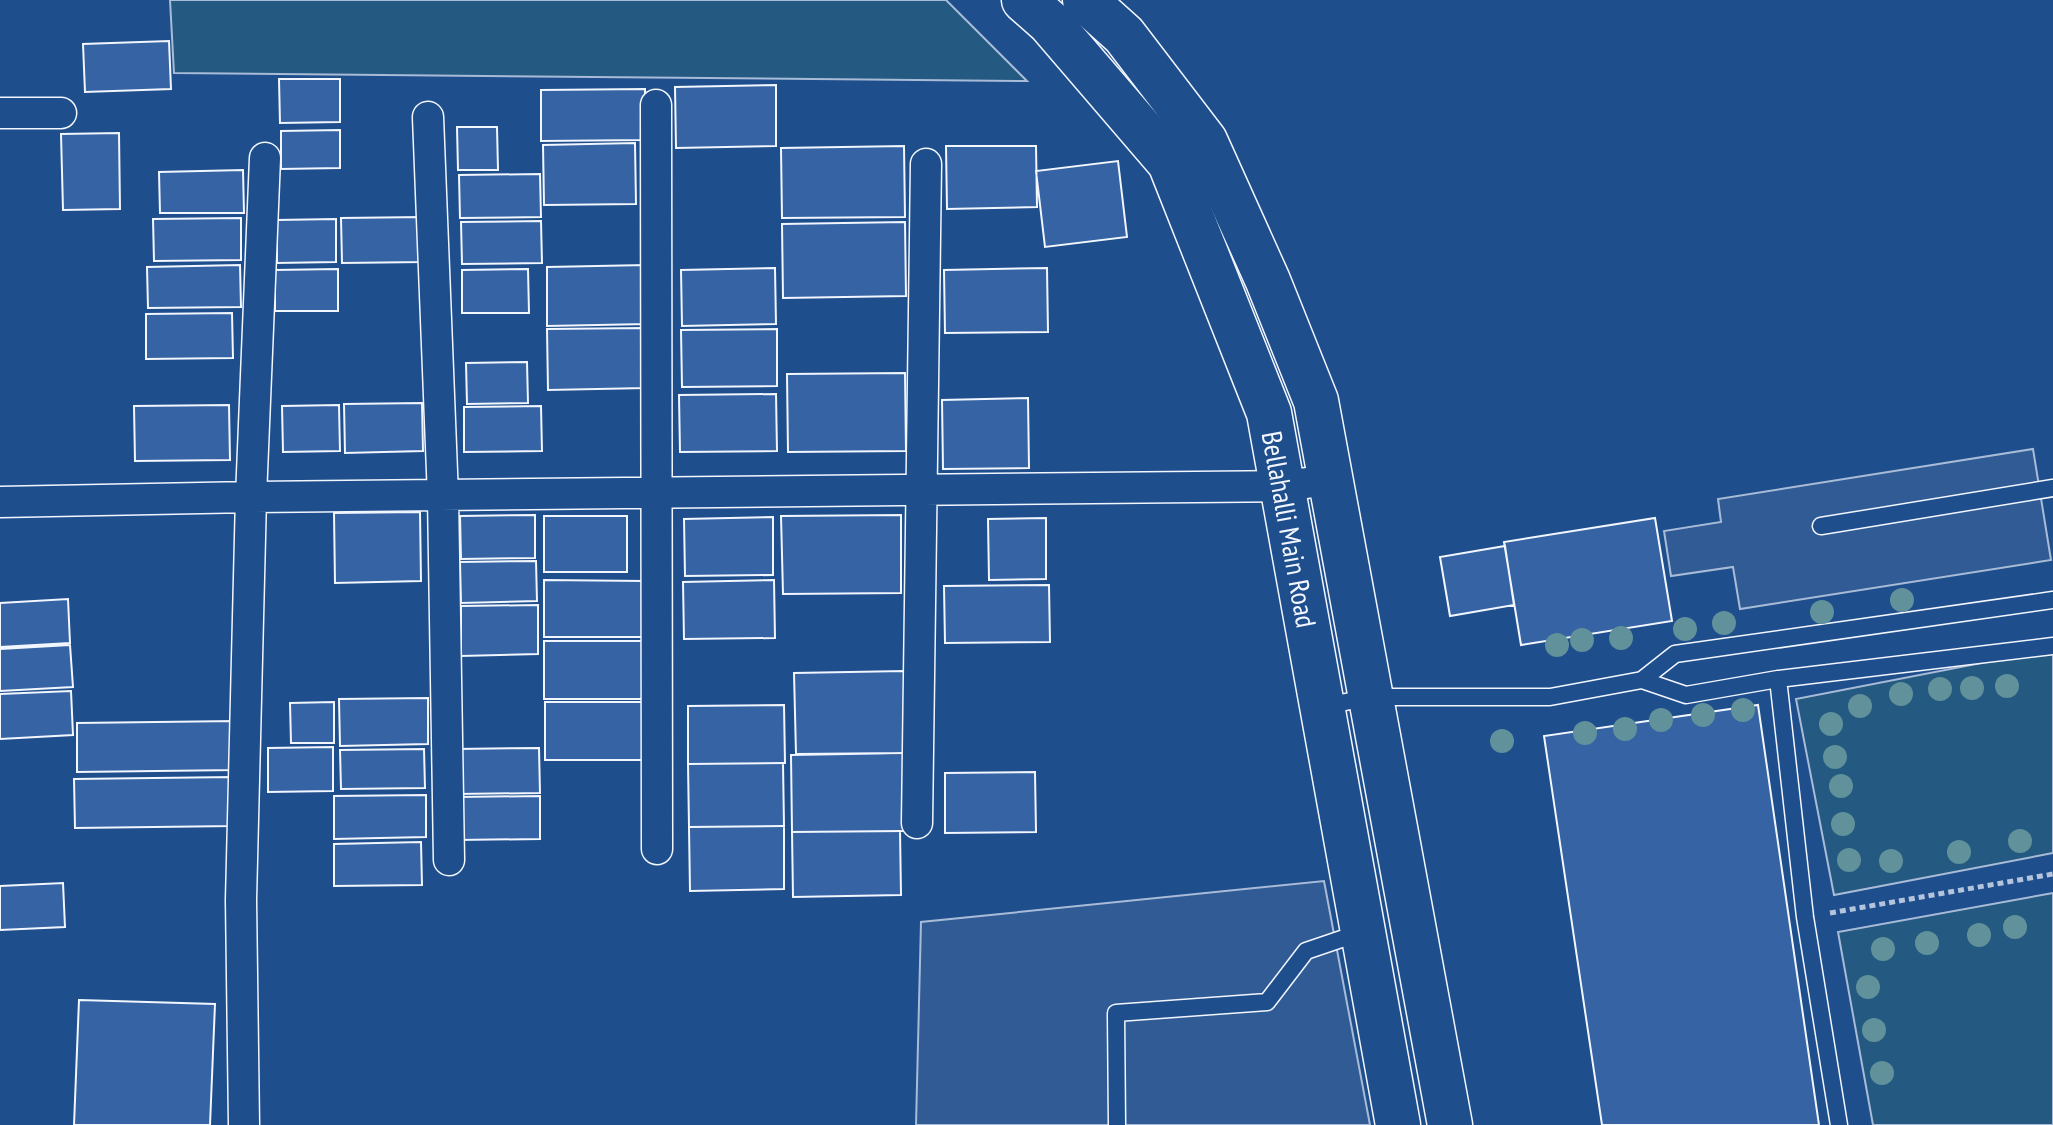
<svg xmlns="http://www.w3.org/2000/svg" width="2053" height="1125" font-family="'PT Sans Narrow',sans-serif">
<style>
.green{fill:#245a82;stroke:#a8bbd7;stroke-width:2}
.parking{fill:#305b95;stroke:#a8bbd7;stroke-width:2}
.building{fill:#3563a3;stroke:#f2f6ff;stroke-width:2}
.lines{fill:none;stroke-linecap:round;stroke-linejoin:round}
.service-casing{stroke:#f2f6ff;stroke-width:19}
.minor-casing{stroke:#f2f6ff;stroke-width:33}
.primary-casing{stroke:#f2f6ff;stroke-width:47}
.path{stroke:#b3c4dc;stroke-width:5;stroke-dasharray:6 4;stroke-linecap:butt}
.service{stroke:#1f4e8c;stroke-width:16}
.minor{stroke:#1f4e8c;stroke-width:30}
.primary{stroke:#1f4e8c;stroke-width:44}
.tree{fill:#61919a}
.labels{text-anchor:middle;dominant-baseline:central;stroke-width:6;stroke-linejoin:round;paint-order:stroke}
.street-label{font-size:28px;fill:#f2f6ff;stroke:#1f4e8c}
</style>
<rect width="100%" height="100%" fill="#1f4e8c"/>
<path class="green" d="M170 0H946L1027 81 174 73Z
M2053 649V853L1834 895 1796 699Z
M2053 893V1125H1873L1838 932Z"/>
<path class="parking" d="M2033 449 2051 560 1740 609 1733 567 1671 576 1664 531 1721 522 1718 499Z
M1324 881 1370 1125H916L921 922Z"/>
<path class="building" d="M169 41 171 89 85 92 83 44Z
M279 79H340V122L280 123Z
M776 85V146L676 148 675 87Z
M645 89V140L541 141V90Z
M457 127H497L498 170H458Z
M340 130V168L281 169V131Z
M119 133 120 209 63 210 61 134Z
M635 143 636 204 544 205 543 145Z
M904 146 905 217 782 218 781 148Z
M946 146H1036L1037 207 947 209Z
M1118 161 1127 237 1045 247 1036 171Z
M243 170 244 213H160L159 172Z
M540 174 541 217 460 218 459 175Z
M423 217V262L342 263 341 218Z
M241 218V260L154 261 153 219Z
M336 219V262L277 263V220Z
M541 221 542 263 462 264 461 222Z
M905 222 906 296 783 298 782 224Z
M240 265 241 307 148 308 147 267Z
M646 265 647 324 547 326V267Z
M775 268 776 324 682 326 681 270Z
M1047 268 1048 332 945 333 944 270Z
M338 269V311H275V270Z
M528 269 529 313H462V270Z
M232 313 233 358 146 359V314Z
M645 328 646 388 548 390 547 329Z
M777 329V386L682 387 681 330Z
M527 362 528 403 467 404 466 363Z
M905 373 906 451 788 452 787 374Z
M776 394 777 451 680 452 679 395Z
M1028 398 1029 468 943 469 942 400Z
M422 403 423 451 345 453 344 404Z
M229 405 230 460 135 461 134 406Z
M339 405 340 451 283 452 282 406Z
M541 406 542 451 464 452V407Z
M420 512 421 581 335 583 334 513Z
M535 515V558L461 559 460 516Z
M901 515V593L783 594 781 516Z
M544 516H627V572H544Z
M773 517V575L685 576 684 519Z
M1046 518V579L989 580 988 519Z
M1655 518 1672 621 1521 645 1504 542Z
M1505 546 1514 605 1450 616 1440 557Z
M536 561 537 601 461 603 460 562Z
M544 580 644 581 643 637H544Z
M774 580 775 638 684 639 683 582Z
M1049 585 1050 642 945 643 944 586Z
M68 599 70 643 0 647V603Z
M538 605V654L461 656V606Z
M544 641H642V699H544Z
M70 645 73 687 0 691V649Z
M904 671 905 753 796 754 794 673Z
M71 691 73 735 0 739V694Z
M428 698V744L340 746 339 699Z
M334 702V743H291L290 703Z
M545 702H642V760H545Z
M784 705 785 763 688 764V706Z
M1758 705 1819 1125H1602L1544 736Z
M235 721 236 770 77 772V723Z
M333 747V791L268 792V748Z
M539 748 540 793 456 794V749Z
M424 749 425 788 341 789 340 750Z
M905 753V831L792 832 791 755Z
M783 763 784 826 689 827 688 764Z
M1035 772 1036 832 945 833V773Z
M233 777V826L75 828 74 779Z
M426 795V837L334 839V796Z
M540 796V839L457 840V797Z
M784 826V889L690 891 689 827Z
M900 831 901 895 793 897 792 832Z
M421 842 422 885 334 886V844Z
M63 883 65 927 0 930V886Z
M79 1000 215 1004 210 1125H74Z"/>
<g class="lines">
<defs>
<path id="service" d="M1821 526 2053 488
M1778 679 1805 917 1839 1125
M1642 680 1675 654 2053 600
M1324 706 1372 697H1550L1642 680 1686 695 1778 679 2053 646
M1117 1125 1116 1013 1267 1002 1306 951 1362 932"/>
<path id="minor" d="M656 105 657 849
M0 113H61
M428 117 443 497 449 860
M0 502 251 497 1284 486 1329 480
M917 823 926 164
M244 1125 241 900 251 497 265 158"/>
<g id="primary">
<path id="s1" d="M1024 0 1049 22 1170 163 1269 413 1398 1125"/>
<path d="M1085 0 1124 35 1205 141 1268 281 1316 401 1450 1125"/>
</g>
</defs>
<use href="#service" class="service-casing"/>
<use href="#minor" class="minor-casing"/>
<use href="#primary" class="primary-casing"/>
<path class="path" d="M1830 913 2053 874"/>
<use href="#service" class="service"/>
<use href="#minor" class="minor"/>
<use href="#primary" class="primary"/>
</g>
<g class="tree">
<circle cx="1902" cy="600" r="12"/>
<circle cx="1822" cy="612" r="12"/>
<circle cx="1724" cy="623" r="12"/>
<circle cx="1685" cy="629" r="12"/>
<circle cx="1621" cy="638" r="12"/>
<circle cx="1582" cy="640" r="12"/>
<circle cx="1557" cy="645" r="12"/>
<circle cx="2007" cy="686" r="12"/>
<circle cx="1972" cy="688" r="12"/>
<circle cx="1940" cy="689" r="12"/>
<circle cx="1901" cy="694" r="12"/>
<circle cx="1860" cy="706" r="12"/>
<circle cx="1743" cy="710" r="12"/>
<circle cx="1703" cy="715" r="12"/>
<circle cx="1661" cy="720" r="12"/>
<circle cx="1831" cy="724" r="12"/>
<circle cx="1625" cy="729" r="12"/>
<circle cx="1585" cy="733" r="12"/>
<circle cx="1502" cy="741" r="12"/>
<circle cx="1835" cy="757" r="12"/>
<circle cx="1841" cy="786" r="12"/>
<circle cx="1843" cy="824" r="12"/>
<circle cx="2020" cy="841" r="12"/>
<circle cx="1959" cy="852" r="12"/>
<circle cx="1849" cy="860" r="12"/>
<circle cx="1891" cy="861" r="12"/>
<circle cx="2015" cy="927" r="12"/>
<circle cx="1979" cy="935" r="12"/>
<circle cx="1927" cy="943" r="12"/>
<circle cx="1883" cy="949" r="12"/>
<circle cx="1868" cy="987" r="12"/>
<circle cx="1874" cy="1030" r="12"/>
<circle cx="1882" cy="1073" r="12"/>
</g>
<g class="labels">
<g class="street-label">
<text stroke="none"><textPath href="#s1" startOffset="606">Bellahalli Main Road</textPath></text>
</g>
</g>
</svg>
